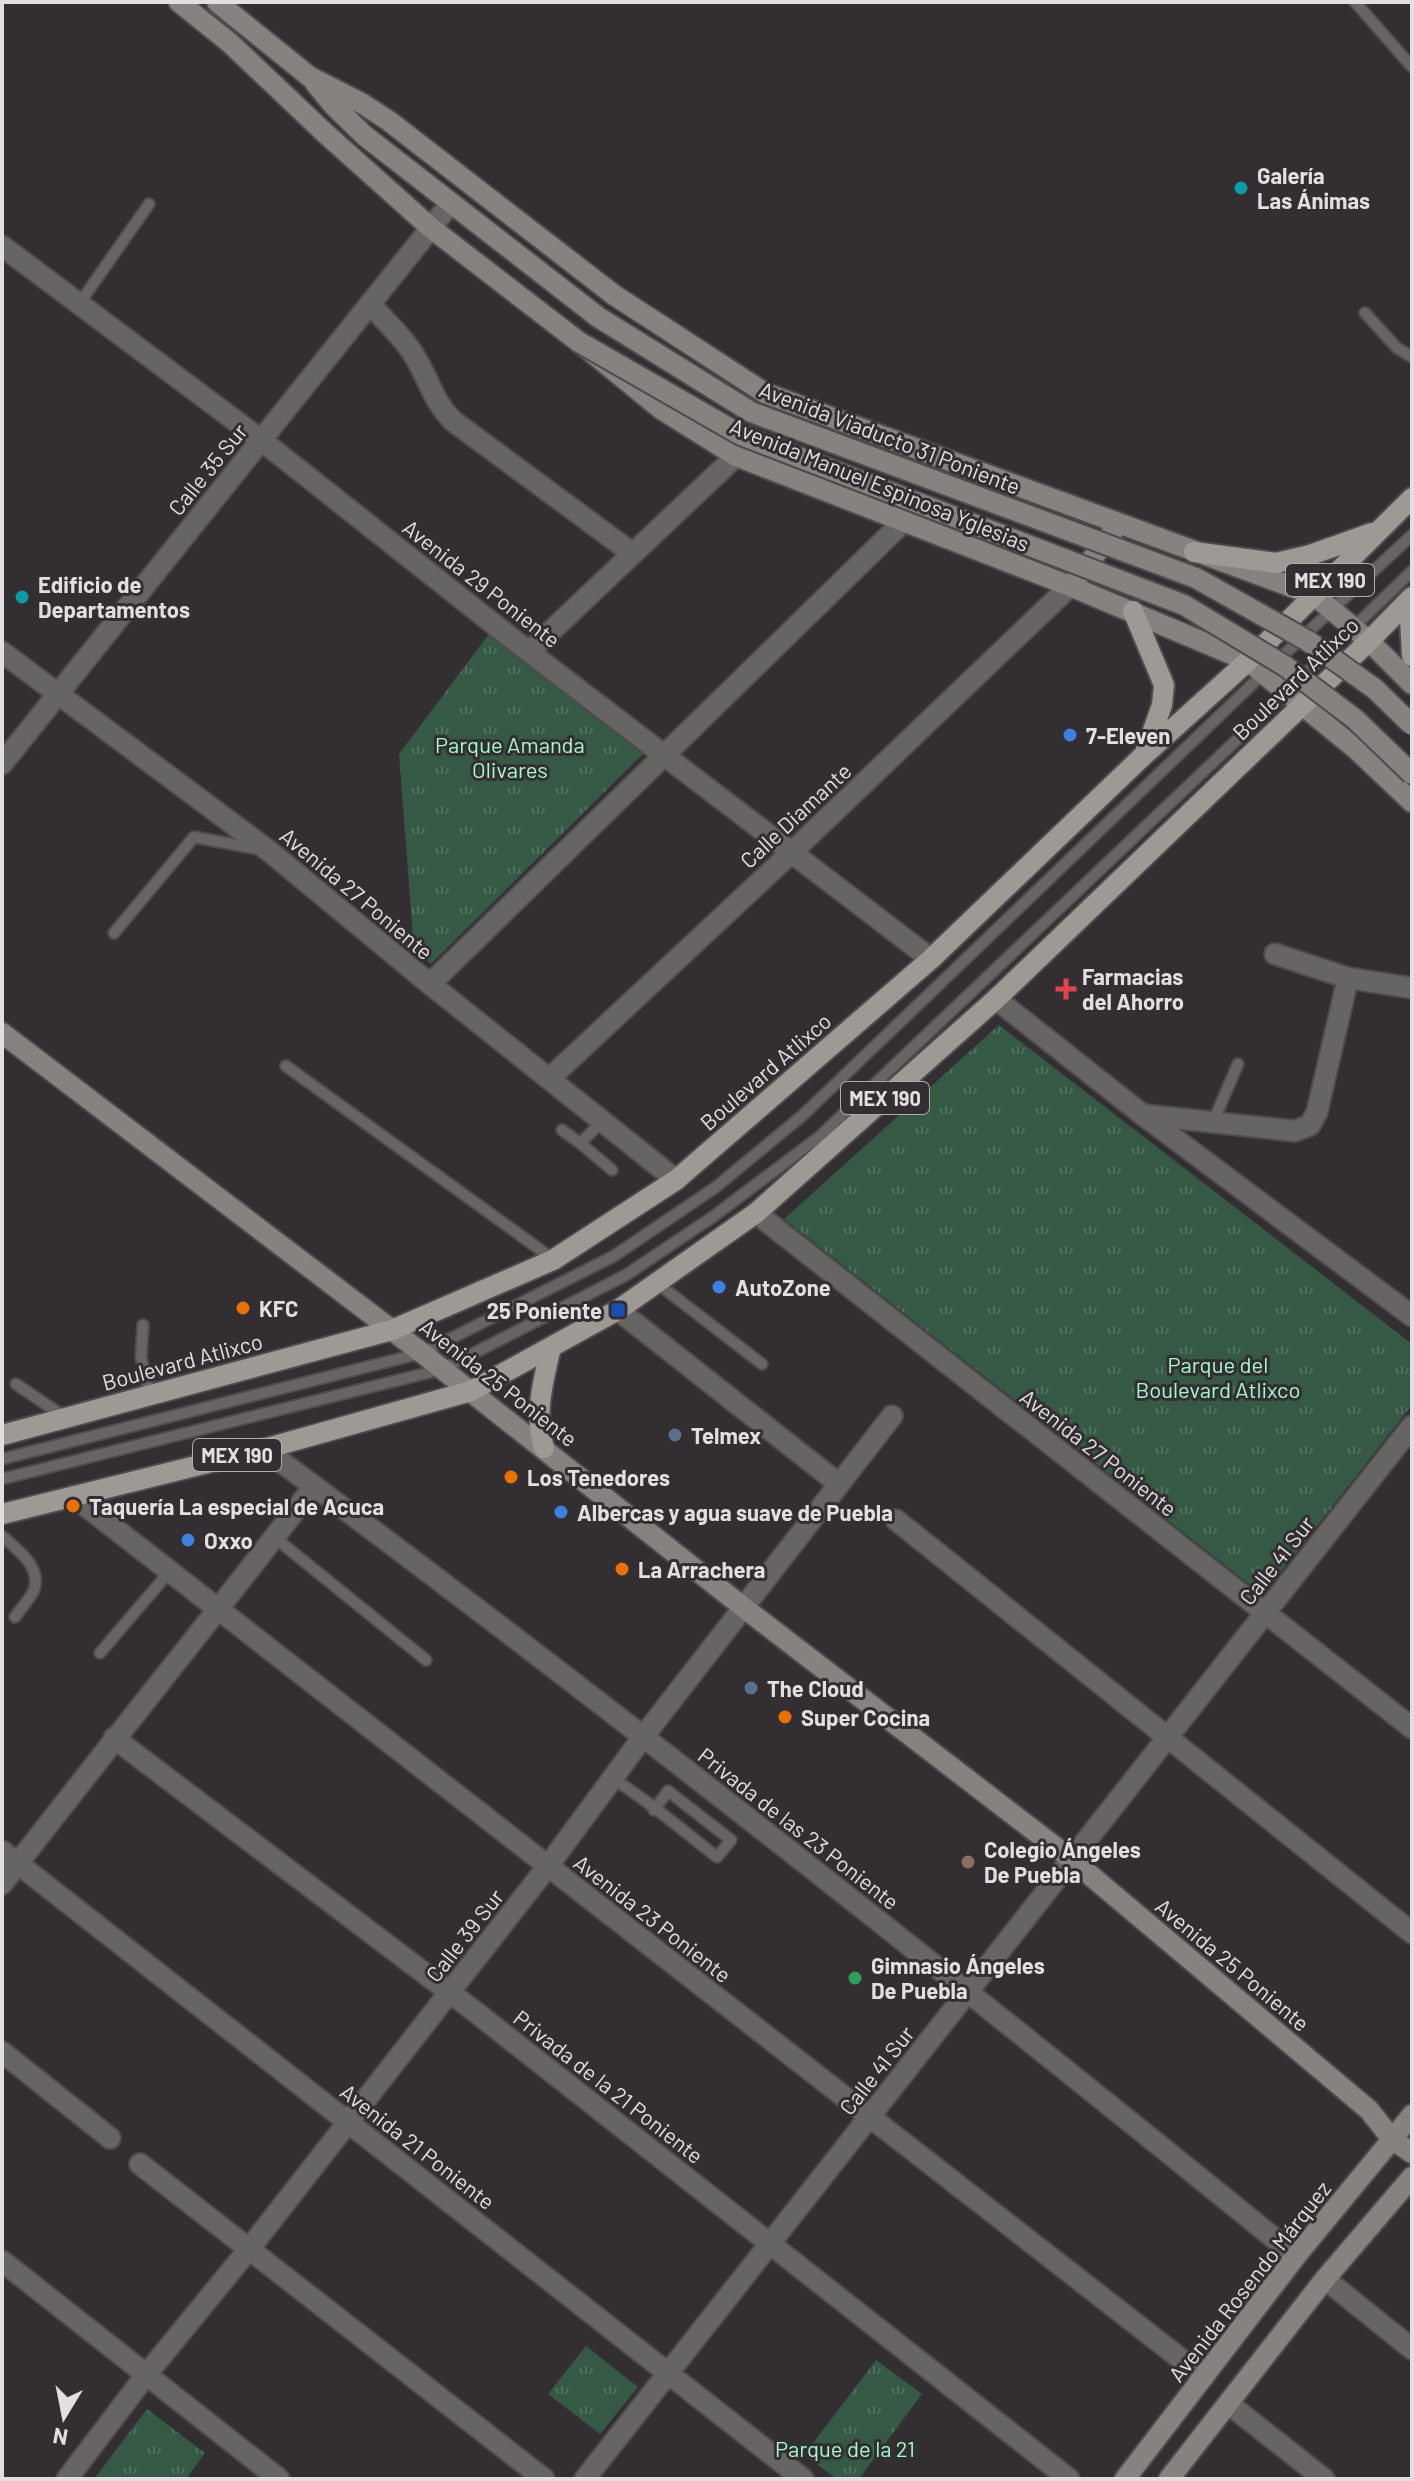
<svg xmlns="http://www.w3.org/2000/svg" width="1414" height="2481" font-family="Barlow,sans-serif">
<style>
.park{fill:url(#park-tufts)}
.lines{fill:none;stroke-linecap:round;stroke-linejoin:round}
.lane-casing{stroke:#4f4a4e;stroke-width:14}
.street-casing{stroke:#4f4a4e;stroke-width:24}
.secondary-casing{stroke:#4f4a4e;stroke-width:24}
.primary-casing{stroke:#4f4a4e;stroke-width:24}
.lane{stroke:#676563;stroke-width:10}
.street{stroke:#676563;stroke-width:20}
.secondary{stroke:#86827f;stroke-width:20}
.primary{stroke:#9d9995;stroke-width:20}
.secondary-bridge-casing{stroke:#4f4a4e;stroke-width:24;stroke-linecap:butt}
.secondary-bridge{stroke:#86827f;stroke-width:20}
.culture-dot{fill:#0f9aa8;stroke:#332e32;stroke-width:3}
.shop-dot{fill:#3f7fe0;stroke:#332e32;stroke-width:3}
.health-dot{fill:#e0444e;stroke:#332e32;stroke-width:3}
.food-dot{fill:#e8710a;stroke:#332e32;stroke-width:3}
.transit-dot{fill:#1a4fb4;stroke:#332e32;stroke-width:3}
.service-dot{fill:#5c6f8a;stroke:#332e32;stroke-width:3}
.education-dot{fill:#8d6e63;stroke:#332e32;stroke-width:3}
.leisure-dot{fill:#2e9e5b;stroke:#332e32;stroke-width:3}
.labels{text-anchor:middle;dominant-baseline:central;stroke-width:6;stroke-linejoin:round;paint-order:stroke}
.shield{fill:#332e32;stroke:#aeaaad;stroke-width:2}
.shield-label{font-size:20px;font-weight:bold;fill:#e2dfe2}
.poi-label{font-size:22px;font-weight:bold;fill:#e2dfe2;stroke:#332e32;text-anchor:start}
.street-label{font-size:22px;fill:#e2dfe2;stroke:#332e32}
.park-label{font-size:22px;fill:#a3faca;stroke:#332e32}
</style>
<defs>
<pattern id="park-tufts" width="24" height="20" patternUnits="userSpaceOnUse" patternTransform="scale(2)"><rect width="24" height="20" fill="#355945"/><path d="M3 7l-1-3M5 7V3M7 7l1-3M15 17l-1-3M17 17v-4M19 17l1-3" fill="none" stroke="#527060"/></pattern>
</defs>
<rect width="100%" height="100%" fill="#332e32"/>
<path class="park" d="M492 630 649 748 431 964 414 950 399 754Z
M999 1025 1412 1344V1405L1263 1595 784 1219Z
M586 2346 638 2387 600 2434 548 2394Z
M876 2360 922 2394 859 2479H837L804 2455Z
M147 2409 205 2453 186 2479H94Z"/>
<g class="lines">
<defs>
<path id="lane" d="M1355 2 1412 67
M79 304 149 204
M1365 313 1397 348 1412 357
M1276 662 1412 535
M1298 681 1412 571
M114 933 194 837 258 849
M286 1066 553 1259
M603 1121 580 1143 612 1170
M1213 1122 1238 1064
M562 1130 580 1143
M657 1283 762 1364
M143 1325 141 1357 150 1395
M16 1384 63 1416
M2 1459 422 1353 614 1256 716 1187 803 1115 1264 673
M2 1479 443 1369 626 1275 714 1216 819 1137 1287 692
M2 1536C17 1549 42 1567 34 1590 30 1599 21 1608 15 1617
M274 1537 426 1660
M100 1653 170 1571
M613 1779C648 1800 683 1831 717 1857L731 1840 668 1791 654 1810"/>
<path id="street" d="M2 246 261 440 529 652 931 959
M370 304C386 322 407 341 418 362 431 385 434 402 453 421L632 553
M2 652 269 851 430 984 676 1180
M529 652 736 456
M2 764 450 204
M1275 954 1348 978 1412 988
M430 984 904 521
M996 999 1143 1115 1412 1316
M550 1078 792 852 1070 586
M1145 1115 1295 1131 1310 1125 1317 1112 1348 978
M756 1213 1412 1728
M618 1310 839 1484
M264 1449C615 1709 957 1981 1296 2256
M73 1496 1204 2377
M896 1520 1412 1933
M114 1738 473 2010 1069 2479
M2 1851 803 2479
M2 1884C105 1750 211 1620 314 1486
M2 2052 110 2138
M140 2164 544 2479
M2 2261 279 2479
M1325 2279 1412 2349
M1229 2404 1324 2479
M67 2479 146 2375 249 2249 548 1866 643 1737 892 1416
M585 2479 1412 1426"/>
<path id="secondary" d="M179 2 230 43 326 134 431 228 579 342 661 409 736 456 1070 586 1248 661 1356 749 1412 802
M217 2 310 77 363 104 389 121 614 295 765 393 1314 595 1369 641 1412 684
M315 83 334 106 365 136 598 317
M1075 581 1114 530
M2 1033 422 1353 743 1607 1071 1859 1369 2110 1392 2139 1412 2153
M1125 2479 1296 2256 1412 2115
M1169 2479 1325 2279 1412 2177"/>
<path id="primary" d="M1194 552 1276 563 1310 555 1372 533
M1409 600 1412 656
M1133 611 1164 685 1162 705 1146 750
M2 1435 392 1330 553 1260 676 1180 931 959 1144 755 1248 661 1412 498
M544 1448C534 1413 543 1382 551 1347
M2 1514 264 1449 471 1391 618 1310 756 1213 996 999 1369 641 1412 597"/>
</defs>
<use href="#lane" class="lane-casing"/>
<use href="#street" class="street-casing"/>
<use href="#secondary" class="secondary-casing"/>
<use href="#primary" class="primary-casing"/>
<use href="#lane" class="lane"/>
<use href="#street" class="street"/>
<use href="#secondary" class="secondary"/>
<use href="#primary" class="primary"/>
<defs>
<path id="secondary-bridge" d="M598 317 751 412 1196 578 1308 641 1375 689 1412 725
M579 342 741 435 1184 605 1285 666 1355 719 1412 774"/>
</defs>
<use href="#secondary-bridge" class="secondary-bridge-casing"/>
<use href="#secondary-bridge" class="secondary-bridge"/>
</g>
<g class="culture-dot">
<circle cx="1241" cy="188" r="8"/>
<circle cx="22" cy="597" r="8"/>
</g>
<g class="shop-dot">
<circle cx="1070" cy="735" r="8"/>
<circle cx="719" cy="1287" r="8"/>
<circle cx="561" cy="1512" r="8"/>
<circle cx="188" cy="1540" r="8"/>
</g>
<path class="health-dot" d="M1062 977h8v8h8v8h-8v8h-8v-8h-8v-8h8z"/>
<g class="food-dot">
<circle cx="243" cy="1308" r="8"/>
<circle cx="511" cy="1477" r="8"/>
<circle cx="73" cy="1506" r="8"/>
<circle cx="622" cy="1569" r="8"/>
<circle cx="785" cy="1717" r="8"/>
</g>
<rect class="transit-dot" x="610" y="1302" width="16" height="16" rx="4"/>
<g class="service-dot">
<circle cx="675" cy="1435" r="8"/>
<circle cx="751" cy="1688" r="8"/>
</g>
<circle class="education-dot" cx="968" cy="1862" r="8"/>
<circle class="leisure-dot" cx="855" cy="1978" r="8"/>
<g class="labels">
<g class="shield">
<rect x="1286" y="564" width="88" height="32" rx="6"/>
<rect x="841" y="1082" width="88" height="32" rx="6"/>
<rect x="193" y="1439" width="88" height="32" rx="6"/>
</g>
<g class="shield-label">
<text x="1330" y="580">MEX 190</text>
<text x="885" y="1098">MEX 190</text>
<text x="237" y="1455">MEX 190</text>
</g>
<g class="poi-label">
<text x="1257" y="175">Galería<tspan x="1257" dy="25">Las Ánimas</tspan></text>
<text x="38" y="584">Edificio de<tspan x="38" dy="25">Departamentos</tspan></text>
<text x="1086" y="735">7-Eleven</text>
<text x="1082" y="976">Farmacias<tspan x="1082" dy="25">del Ahorro</tspan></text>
<text x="735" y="1287">AutoZone</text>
<text x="259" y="1308">KFC</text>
<text x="602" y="1310" text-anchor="end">25 Poniente</text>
<text x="691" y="1435">Telmex</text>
<text x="527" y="1477">Los Tenedores</text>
<text x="89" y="1506">Taquería La especial de Acuca</text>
<text x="577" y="1512">Albercas y agua suave de Puebla</text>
<text x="204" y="1540">Oxxo</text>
<text x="638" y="1569">La Arrachera</text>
<text x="767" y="1688">The Cloud</text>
<text x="801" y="1717">Super Cocina</text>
<text x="984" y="1849">Colegio Ángeles<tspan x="984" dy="25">De Puebla</tspan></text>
<text x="871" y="1965">Gimnasio Ángeles<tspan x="871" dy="25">De Puebla</tspan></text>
</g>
<g class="street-label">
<text transform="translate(890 437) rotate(21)">Avenida Viaducto 31 Poniente</text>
<text transform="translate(207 469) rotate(-51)">Calle 35 Sur</text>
<text transform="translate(880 484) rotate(22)">Avenida Manuel Espinosa Yglesias</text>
<text transform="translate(482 583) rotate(38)">Avenida 29 Poniente</text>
<text transform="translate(1295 678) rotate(-44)">Boulevard Atlixco</text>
<text transform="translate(795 815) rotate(-43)">Calle Diamante</text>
<text transform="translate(357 893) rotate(40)">Avenida 27 Poniente</text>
<text transform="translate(765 1071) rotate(-41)">Boulevard Atlixco</text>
<text transform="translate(182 1361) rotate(-15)">Boulevard Atlixco</text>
<text transform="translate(499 1382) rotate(38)">Avenida 25 Poniente</text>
<text transform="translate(1099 1452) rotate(38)">Avenida 27 Poniente</text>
<text transform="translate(1276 1560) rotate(-52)">Calle 41 Sur</text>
<text transform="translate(799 1828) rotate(38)">Privada de las 23 Poniente</text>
<text transform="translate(653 1918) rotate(38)">Avenida 23 Poniente</text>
<text transform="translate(464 1935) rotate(-52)">Calle 39 Sur</text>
<text transform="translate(1233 1964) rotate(40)">Avenida 25 Poniente</text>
<text transform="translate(876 2070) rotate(-52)">Calle 41 Sur</text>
<text transform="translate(609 2086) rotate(38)">Privada de la 21 Poniente</text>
<text transform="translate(418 2146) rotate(38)">Avenida 21 Poniente</text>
<text transform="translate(1249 2281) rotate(-52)">Avenida Rosendo Márquez</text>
</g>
<g class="park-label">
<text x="510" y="744">Parque Amanda<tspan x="510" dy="25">Olivares</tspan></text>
<text x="1218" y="1364">Parque del<tspan x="1218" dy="25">Boulevard Atlixco</tspan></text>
<text x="845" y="2448">Parque de la 21</text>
</g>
</g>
<rect width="1414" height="2481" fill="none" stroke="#e2dfe2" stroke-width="8"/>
<g transform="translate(64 2417) rotate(190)" stroke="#332e32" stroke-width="6" paint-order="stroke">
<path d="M0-6L14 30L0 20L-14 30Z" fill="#e2dfe2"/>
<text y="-12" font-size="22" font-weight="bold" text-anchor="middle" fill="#e2dfe2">N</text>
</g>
</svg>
